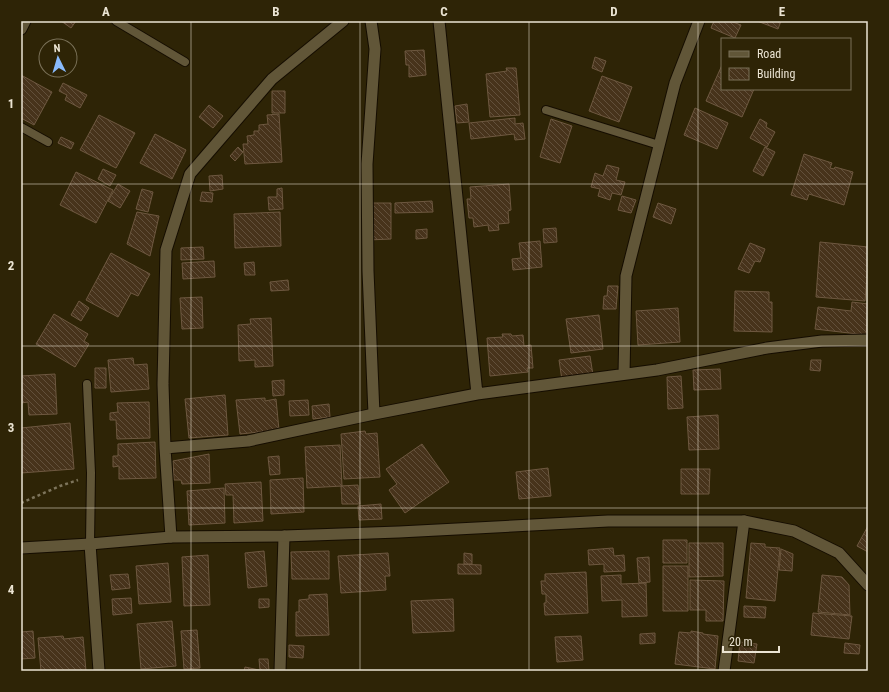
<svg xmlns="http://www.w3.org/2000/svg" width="889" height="692" font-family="'Roboto Condensed',sans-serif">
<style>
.building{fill:url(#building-back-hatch);stroke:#6e5840}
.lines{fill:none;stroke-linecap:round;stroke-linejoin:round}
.service-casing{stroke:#150d00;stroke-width:10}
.minor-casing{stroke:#150d00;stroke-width:13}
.tertiary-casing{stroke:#150d00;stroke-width:13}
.path{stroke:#7d745b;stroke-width:2.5;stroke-dasharray:3 3;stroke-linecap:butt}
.service{stroke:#615638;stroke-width:8}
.minor{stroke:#615638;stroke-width:11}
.tertiary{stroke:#615638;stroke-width:11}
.grid{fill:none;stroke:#ebe4d3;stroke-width:1;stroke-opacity:0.55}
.neatline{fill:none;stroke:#ebe4d3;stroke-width:1.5}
.grid-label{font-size:13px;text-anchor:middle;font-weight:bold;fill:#ebe4d3}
</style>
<defs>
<pattern id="building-back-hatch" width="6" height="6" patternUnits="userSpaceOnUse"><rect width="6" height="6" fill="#47331b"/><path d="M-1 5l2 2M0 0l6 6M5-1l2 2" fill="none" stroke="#62503b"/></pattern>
</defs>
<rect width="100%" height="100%" fill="#2e2406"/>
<path class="building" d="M61 21H76L71 28Z
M714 21H730L741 25 735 38 711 28Z
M757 21H781L778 29Z
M424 50 426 75 409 77V65H406L405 51Z
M595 57 606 61 602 72 592 68Z
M722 65V89H754L742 117 706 101Z
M506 68H516L520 115 490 117 486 74 507 71Z
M21 75 52 92 34 125 21 118Z
M602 76 632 87 619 122 589 111Z
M63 83 87 95 80 108 65 100 67 95 59 91Z
M272 91H285V113H272Z
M467 104 469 122 457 123 455 106Z
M209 105 223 116 213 128 199 117Z
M695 108 728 123 717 149 684 135Z
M279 114 282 162 245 164 243 144H248L247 136 254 135V131H259V125L268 124 267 115Z
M99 115 135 133 116 168 80 150Z
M515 118V124L523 123 525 139 515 140 514 134 471 139 469 123Z
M551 119 572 126 560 163 540 157Z
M760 119 767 123 766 127 775 132 767 147 750 138Z
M155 134 186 150 172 179 140 163Z
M61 137 74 143 71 149 58 143Z
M238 147 243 152 235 161 230 156Z
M765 147 775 152 763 176 753 171Z
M804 154 832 163 830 168 834 169 835 167 853 172 844 205 809 194 807 200 791 195Z
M607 165 619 168 616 180 625 182 621 195 612 193 610 200 598 196 600 189 591 187 595 173 603 176Z
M103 169 116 175 110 186 98 179Z
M76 172 113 190 96 223 60 205Z
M222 175 223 189 210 191 209 176Z
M118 184 130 191 120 208 108 201Z
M509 184 511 210 508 211 509 223 498 224 499 230 489 231 488 225 474 227 473 218H469L467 199H471L470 187Z
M282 188 283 209 269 210 268 197H277V189Z
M142 189 153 192 148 212 136 209Z
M202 192 213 193 212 202 200 201Z
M622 196 636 200 631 213 618 210Z
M432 201 433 212 395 213V203Z
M368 203H391V239L368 240Z
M658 203 676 209 671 224 653 217Z
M137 212 159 216 150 256 127 244Z
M280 212 281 246 235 248 234 214Z
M556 228 557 242 544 243 543 229Z
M427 229V238L416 239V230Z
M540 241 542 267 513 270 512 259 521 258 519 243Z
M820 242 868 247V264L865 301 816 297Z
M750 243 765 249 760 262 755 261 749 273 738 269Z
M203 247 204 259 181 260V248Z
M111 253 150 274 138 296 131 293 118 317 86 300Z
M214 261 215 277 183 279 182 263Z
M254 262 255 275H245L244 263Z
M288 280 289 290 271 291 270 282Z
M608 286H618L616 309H603L604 296H607Z
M735 291 769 292V302H772V332L734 331Z
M202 297 203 328 182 329 180 298Z
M79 301 89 308 81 321 71 315Z
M852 302 868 304 866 335 815 329 818 307 851 311Z
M678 308 680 342 638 345 636 311Z
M54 314 88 334 84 341 89 344 75 367 36 344Z
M599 315 603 349 571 353 566 319Z
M271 318 273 366 255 367V360L239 361 238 325 251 324 250 319Z
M502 334H511L512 336 523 335 524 346 531 345 533 368H527L528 372 490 376 487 338 503 337Z
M590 356 593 375 562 380 559 360Z
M133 358 134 365 147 364 149 389 111 392 108 360Z
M811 360H821L820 371 810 370Z
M95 368H106V388H95Z
M720 369 721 389 694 390 693 370Z
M55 374 57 414 29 415 28 402 21 403V376Z
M681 376 683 408 668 409 667 377Z
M284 380V395L273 396 272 381Z
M225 395 228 435 189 438 185 399Z
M265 398V401L276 399 279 430 240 434 236 400Z
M308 400 309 415 290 416 289 401Z
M149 402 150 438 117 439 116 420H110V413L118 412 117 403Z
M329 404 330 417 313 419 312 406Z
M718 415 719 449 689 450 687 417Z
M70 423 74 469 21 473V428Z
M365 431 366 434 377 433 380 477 344 479 341 434Z
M155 442 156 478 119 479V466L113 467V456H118V444Z
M422 444 449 482 405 513 389 490 397 484 386 469Z
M340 445 342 486 307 488 305 447Z
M209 454 210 483 182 484 181 480H174L173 461Z
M279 456 280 474 270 475 268 457Z
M548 468 551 496 519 499 516 472Z
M681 469H710L709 494H681Z
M303 478 304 512 271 514 270 480Z
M261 482 263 521 234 523 233 495H226L225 484Z
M358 485 360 504H342L341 486Z
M224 488 225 523 189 525 187 491Z
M381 504 382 519 359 520 358 506Z
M868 526V552L857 546Z
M663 540H687V563H663Z
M689 543H723V576L689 577Z
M751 543 765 544V547L780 548 775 601 746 598Z
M613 548 614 556 624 555 625 571 604 572V564L589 565 588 550Z
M781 549 793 554 792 571 779 570Z
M264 551 267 586 248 588 245 553Z
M329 551V579H292L291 552Z
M388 553 390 576H385L386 590 341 593 338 556Z
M464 553 472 554V564H464Z
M208 555 210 605 184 606 182 557Z
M649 557 650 582 639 583 637 558Z
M168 563 171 602 139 604 136 566Z
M458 564 481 565V574H458Z
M663 566H688V611H663Z
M586 572 588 613 545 615 544 603H546V594H542L541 581H545V574Z
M128 574 130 588 112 590 110 575Z
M621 575V584L646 583 647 616 622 617V600L602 601 601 576Z
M822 575 842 577 849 585 850 615 818 612Z
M690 580 724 581 723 621H706V610H690Z
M327 594 329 635 296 636V612H299V600L309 599V595Z
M131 598 132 613 113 615 112 599Z
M259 599H269V607L259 608Z
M453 599 454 631 413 633 411 601Z
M744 606 766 607 765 618 744 617Z
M813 613 852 616 849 639 811 635Z
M172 621 176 666 141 669 137 624Z
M197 630 200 668 184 669 181 631Z
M33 631 35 658 21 659V632Z
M691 631 703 633V634L718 636 715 669 675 664 679 632 691 633Z
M655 633V643L640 644V634Z
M63 636 64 639 83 637 86 671H41L38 638Z
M581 636 583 660 557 662 555 637Z
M740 642 757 644 754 663 738 661Z
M845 643 860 645 859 654 844 653Z
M289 645 304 646 303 658 289 657Z
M259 659H268L269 671H260Z
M245 667 259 670 258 671H244Z"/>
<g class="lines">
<defs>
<path id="service" d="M116 21 185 62
M546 110 659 145
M21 127 48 142
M87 384 91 473 90 544"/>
<path id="minor" d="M371 21 375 49 367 164 368 271 374 414
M439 21 477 394
M21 29 25 21
M624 374 626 276 675 83 699 21
M165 448 248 441 374 414 477 394 657 370 767 348 822 341 868 340
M171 537 165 448 163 384 166 250 190 174 272 79 343 21
M90 544 99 671
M280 671 284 536
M724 671 744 521"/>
<path id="tertiary" d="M21 548 90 544 171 537 284 536 399 532 608 521H744L794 531 839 553 868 585"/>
</defs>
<use href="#service" class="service-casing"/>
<use href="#minor" class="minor-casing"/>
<use href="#tertiary" class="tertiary-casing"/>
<path class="path" d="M21 503 60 486 78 480"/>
<use href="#service" class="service"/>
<use href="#minor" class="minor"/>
<use href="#tertiary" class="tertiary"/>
</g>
<path class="grid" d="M191 21V671M360 21V671M529 21V671M698 21V671M21 184H868M21 346H868M21 508H868"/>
<rect width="889" height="692" fill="none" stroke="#2e2406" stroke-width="44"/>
<rect x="721" y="38" width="130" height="52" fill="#2e2406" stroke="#7a7158"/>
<rect x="729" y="51" width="20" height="6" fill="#615638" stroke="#7a7158"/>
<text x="757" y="58" font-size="12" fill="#ebe4d3">Road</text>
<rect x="729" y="68" width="20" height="12" fill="url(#building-back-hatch)" stroke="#7a7158"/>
<text x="757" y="78" font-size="12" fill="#ebe4d3">Building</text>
<g transform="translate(58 58) rotate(355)"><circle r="19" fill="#2e2406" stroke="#7a7158"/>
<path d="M0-3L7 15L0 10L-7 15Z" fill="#89bafc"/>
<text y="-6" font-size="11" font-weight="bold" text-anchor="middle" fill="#ebe4d3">N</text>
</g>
<path d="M723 646v6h56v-6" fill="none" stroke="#ebe4d3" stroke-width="2"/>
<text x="729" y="646" font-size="12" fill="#ebe4d3" stroke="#2e2406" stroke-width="3" paint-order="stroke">20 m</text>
<rect x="22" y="22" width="845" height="648" class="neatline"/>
<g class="grid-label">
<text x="106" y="16">A</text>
<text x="276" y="16">B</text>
<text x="444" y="16">C</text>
<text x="614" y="16">D</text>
<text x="782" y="16">E</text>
<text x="11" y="108">1</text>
<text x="11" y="270">2</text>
<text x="11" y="432">3</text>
<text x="11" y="594">4</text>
</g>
</svg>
